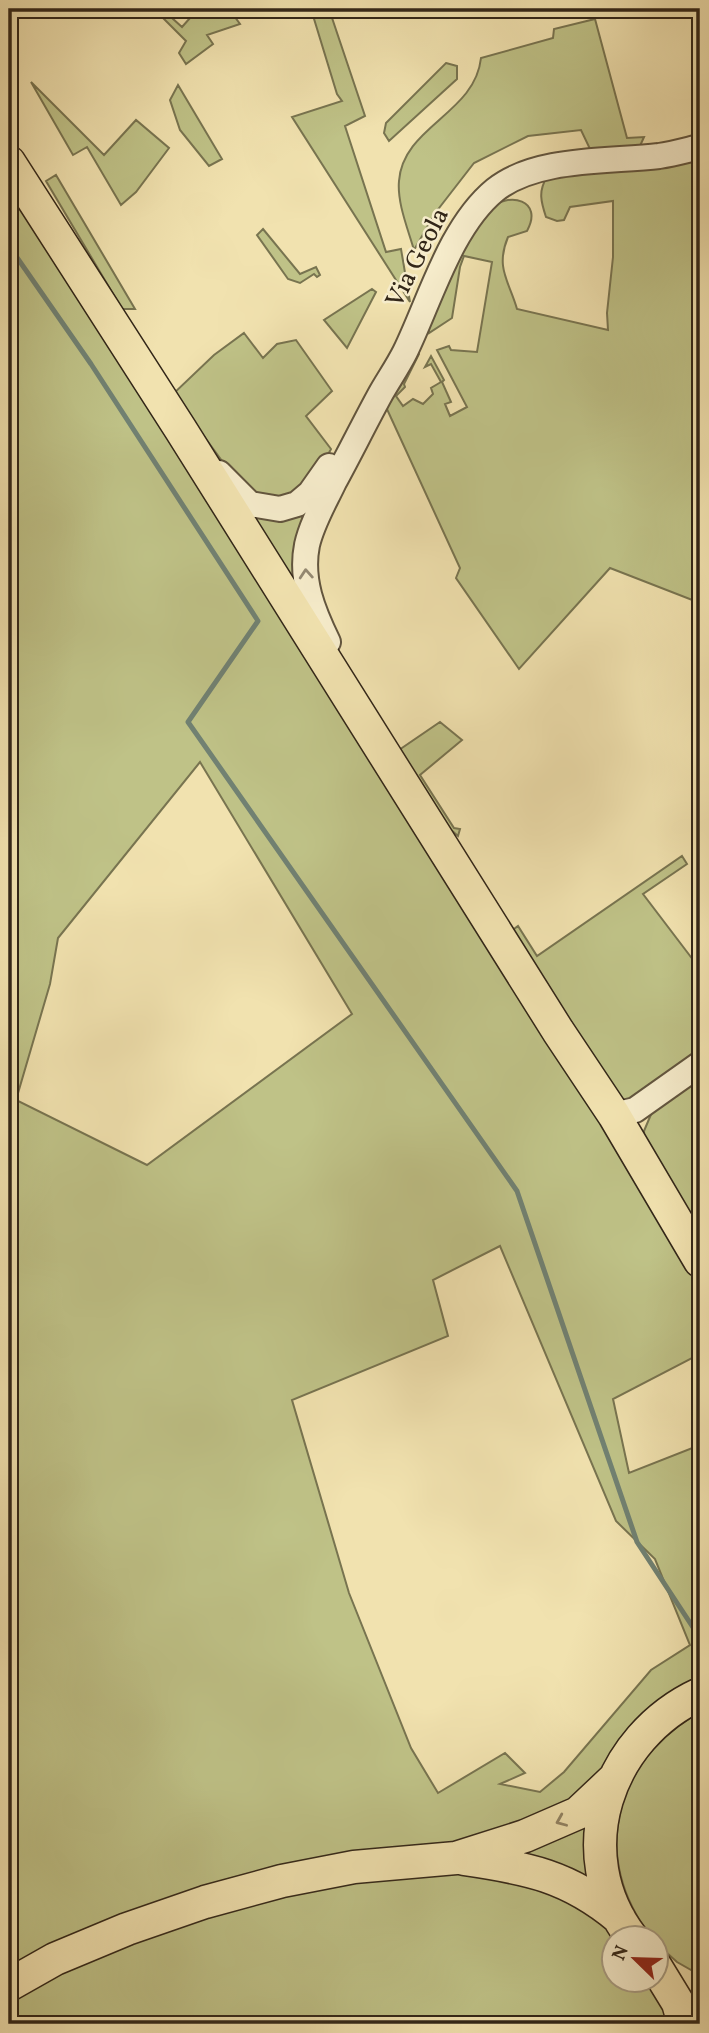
<svg xmlns="http://www.w3.org/2000/svg" width="709" height="2033" font-family="Vollkorn,serif">
<style>
.green{fill:#bfc287;stroke:#787450;stroke-width:2;fill-rule:evenodd}
.lines{fill:none;stroke-linecap:round;stroke-linejoin:round}
.stream{stroke:#718172;stroke-width:5}
.tertiary-casing{stroke:#62553e;stroke-width:28}
.primary-casing{stroke:#322618;stroke-width:35}
.tertiary{stroke:#f6eccb;stroke-width:24}
.primary{stroke:#f1e2af;stroke-width:32}
.oneway{stroke:#948972}
.oneway2{stroke:#928464}
.labels{text-anchor:middle;dominant-baseline:central;stroke-width:5;stroke-linejoin:round;paint-order:stroke}
.street-label{font-size:26px;fill:#322618;stroke:#f6eccb}
</style>
<rect width="100%" height="100%" fill="#f1e2af"/>
<filter id="stains"><feTurbulence type="fractalNoise" baseFrequency=".00286" numOctaves="4"/><feColorMatrix values="0 0 0 0 .2 0 0 0 0 .09 0 0 0 0 .02 0 0 0 .5 -.17"/></filter>
<radialGradient id="worn" r=".72"><stop offset=".6" stop-color="#630" stop-opacity="0"/><stop offset="1" stop-color="#630" stop-opacity=".3"/></radialGradient>
<path class="green" d="M154 9H162L182 27 198 9H229L240 24 207 35 213 44 186 64 179 53 186 41Z
M311 9H329L365 116 345 126 386 252 401 249 410 302 292 117 342 101 337 94Z
M595 19 627 138 644 137 640 146 590 149 581 130 528 136 474 163 436 212 414 250C408 229 397 203 399 181 403 126 475 114 481 58L553 38 554 29Z
M446 63 457 66V79L389 141 384 133 386 123Z
M31 82 104 155 136 120 169 148 136 192 121 205 87 147 73 155Z
M178 85 222 159 209 166 180 130 170 100Z
M700 158V603L610 568 519 669 456 578 460 568 386 407 418 352 419 354 404 384 405 387 396 396 403 406 413 399 423 404 433 394 431 388 441 382 431 364 425 367 431 356 444 380 442 382 451 402 445 404 450 416 467 407 437 350 449 346 451 350 477 352 492 262 464 256 460 267 452 318 429 333 427 324C441 292 453 261 473 231 478 224 482 214 489 209 509 191 544 200 527 231L508 237C495 268 509 281 517 309L608 330 607 313 613 257V201L570 207 564 220 557 221 546 217C541 202 538 191 547 177Z
M56 175 135 309H122L46 181Z
M9 192 39 235 683 1248 700 1286V1354L613 1399 629 1473 700 1445V1684L601 1772 583 1794 532 1826 9 1970ZM200 762 352 1014 147 1165 16 1100 50 984 58 938ZM500 1246 616 1521 655 1559 690 1645 651 1670 564 1772 540 1792 500 1784 525 1773 505 1753 438 1793 411 1748 349 1593 292 1400 448 1336 433 1280Z
M263 229 300 274 316 267 320 275 317 277 314 274 300 283 288 279 257 235Z
M372 289 376 292 347 348 324 320Z
M244 333 263 358 277 344 296 340 332 391 306 416 331 449 319 471 287 499 251 495 236 480 173 394 214 355Z
M315 496 309 618 236 504Z
M440 722 462 740 420 775 454 828 460 829 458 836 450 829 399 750Z
M682 856 687 864 643 894 700 969V1053L639 1102 616 1104 510 932 518 926 537 956Z
M700 1076V1243L645 1147 644 1131 652 1112Z
M700 1712V1975L677 1962 657 1944 656 1938H652C589 1858 613 1761 700 1712Z
M593 1813 596 1887 509 1857Z
M462 1868 593 1904 614 1938V1980L655 1981 679 2024H9V1997C119 1941 239 1901 361 1880 394 1874 428 1872 462 1868Z"/>
<g class="lines">
<path class="stream" d="M9 246 91 364 258 621 188 722 517 1191 637 1542 700 1638"/>
<defs>
<path id="tertiary" d="M219 473 250 504 280 509 297 504 310 493 329 466
M328 642C313 611 300 580 307 545 312 523 324 503 334 482 350 453 365 422 381 393 389 379 398 366 405 352 430 301 450 227 495 190 536 157 609 162 659 156 673 154 687 150 700 147
M614 1115 635 1110 700 1064"/>
<path id="primary" d="M9 162 181 430 558 1031 614 1115 700 1261
M464 1859C527 1868 569 1876 619 1918
M632 1938C567 1853 607 1737 700 1694
M656 1967 678 2003 684 2024
M9 1985 55 1959 127 1929 205 1902 282 1881 354 1867 456 1858 525 1836 578 1813 614 1779"/>
</defs>
<use href="#tertiary" class="tertiary-casing"/>
<use href="#primary" class="primary-casing"/>
<use href="#tertiary" class="tertiary"/>
<use href="#primary" class="primary"/>
</g>
<defs><path id="oneway-chevron" d="M-2-3.5L2.5 0L-2 3.5" fill="none" stroke-width="1.6" stroke-linecap="round" stroke-linejoin="round" transform="scale(1.75)"/></defs>
<use class="oneway" href="#oneway-chevron" transform="translate(306 574) rotate(-94)"/>
<use class="oneway2" href="#oneway-chevron" transform="translate(561 1821) rotate(157)"/>
<g class="labels">
<g class="street-label">
<text transform="translate(418 258) rotate(-63)">Via Geola</text>
</g>
</g>
<rect width="709" height="2033" fill="none" stroke="#f1e2af" stroke-width="35"/>
<rect x="10" y="10" width="688" height="2012" fill="none" stroke="#322618" stroke-width="3.5"/>
<rect x="18" y="18" width="674" height="1998" fill="none" stroke="#322618" stroke-width="2"/>
<g transform="translate(635 1959) rotate(293)"><circle r="33" fill="#f6eccb" stroke="#a89d83" stroke-width="2"/>
<path d="M0-5L12 26L0 18L-12 26Z" fill="#8f2418"/>
<text y="-10" font-size="19" font-weight="bold" text-anchor="middle" fill="#322618">N</text>
</g>
<rect width="100%" height="100%" filter="url(#stains)"/>
<rect width="100%" height="100%" fill="url(#worn)"/>
</svg>
